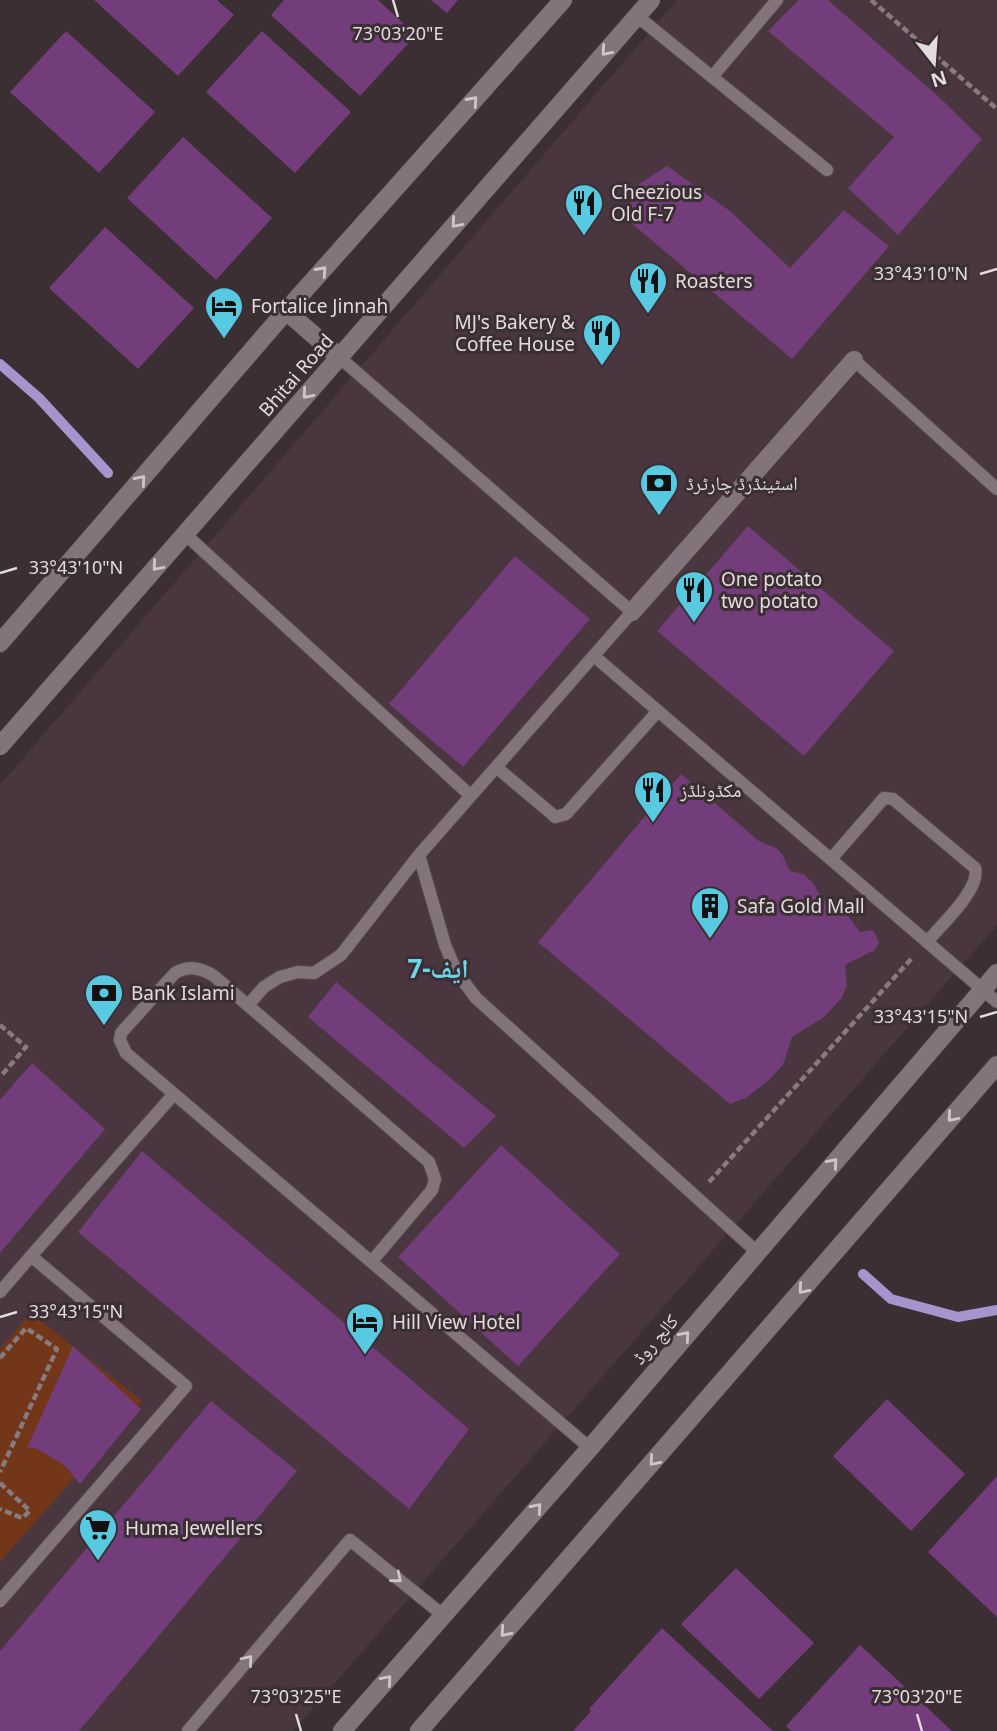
<svg xmlns="http://www.w3.org/2000/svg" width="997" height="1731" font-family="'Noto Sans','Noto Naskh Arabic',sans-serif">
<style>
.built{fill:#49363f}
.green{fill:#733618}
.lines{fill:none;stroke-linecap:round;stroke-linejoin:round}
.stream{stroke:#a695cc;stroke-width:10}
.building{fill:#733c7a}
.service-casing{stroke:#584e52;stroke-width:14}
.pedestrian-casing{stroke:#584e52;stroke-width:19}
.tertiary-casing{stroke:#584e52;stroke-width:19}
.path{stroke:#867c80;stroke-width:4.5;stroke-dasharray:7 3.5;stroke-linecap:butt}
.service{stroke:#83747b;stroke-width:12}
.pedestrian{stroke:#83747b;stroke-width:18}
.tertiary{stroke:#83747b;stroke-width:18}
.oneway{stroke:#d0c6ca}
.ticks{fill:none;stroke:#e3dbde;stroke-width:2.5}
.labels{text-anchor:middle;dominant-baseline:central;stroke-width:6;stroke-linejoin:round;paint-order:stroke}
.poi-label{font-size:19px;fill:#e3dbde;stroke:#3b2f34;text-anchor:start}
.street-label{font-size:19px;fill:#e3dbde;stroke:#3b2f34}
.district-label{font-size:26px;font-weight:bold;fill:#6fd5ec;stroke:#3b2f34}
.ticks-label{font-size:18px;text-anchor:middle;fill:#e3dbde;stroke:#3b2f34;stroke-width:6;stroke-linejoin:round;paint-order:stroke}
</style>
<rect width="100%" height="100%" fill="#3b2f34"/>
<path class="built" d="M677 0H997V925L293 1731H0V785Z"/>
<path class="green" d="M31 1313 142 1401 0 1562V1349Z"/>
<g class="lines">
<path class="stream" d="M0 364 39 398 108 473
M863 1274 891 1299 958 1317 997 1310"/>
</g>
<path class="building" d="M94 0H217L234 15 178 76Z
M284 0H378L416 35 360 96 271 15Z
M431 0H458L447 13Z
M799 0H828L940 98 982 139 898 235 848 188 894 137 768 31Z
M66 31 155 112 99 173 10 92Z
M262 31 351 112 295 173 206 92Z
M183 137 272 218 216 280 127 198Z
M667 166 730 211 790 268 844 210 889 246 792 359 623 216 639 184Z
M105 227 194 308 138 369 49 288Z
M748 526 894 651 804 756 657 631Z
M515 556 590 619 463 767 389 704Z
M681 774 759 841 776 848 782 854 790 871 803 874 813 883 822 899 846 913 860 932 873 930 879 942 875 950 845 965 847 986 841 999 824 1017 792 1037 783 1065 770 1079 746 1098 730 1104 538 942Z
M336 982 496 1116 464 1148 308 1017Z
M32 1063 105 1129 0 1253V1100Z
M501 1145 620 1254 518 1366 398 1257Z
M142 1151 469 1429 409 1509 78 1232Z
M73 1346 141 1409 80 1484 64 1465 46 1454 35 1448H27Z
M887 1399 965 1474 911 1531 833 1456Z
M211 1401 297 1471 79 1731H0V1651Z
M997 1476V1617L928 1552Z
M736 1568 814 1643 759 1699 681 1624Z
M662 1628 773 1731H573L591 1711 589 1709Z
M860 1645 952 1731H791L786 1726Z"/>
<g class="lines">
<defs>
<path id="service" d="M637 16 827 170
M712 77 777 0
M854 360 997 489
M185 534 471 796
M594 656 997 1002
M496 767 552 814 555 817 566 814 658 711
M419 855 445 945 457 973 476 998 757 1252
M831 859 884 798 893 799 975 868C981 889 941 925 927 942
M248 1005 264 987 280 977 298 972 314 973 341 955 419 855 632 612 339 357
M31 1256 174 1094
M372 1261 432 1190 435 1179 429 1162 214 976C201 968 189 965 175 973L121 1033 120 1040 126 1053 590 1448
M0 1292 31 1256 186 1386 0 1601
M188 1731 350 1540 444 1616"/>
<path id="pedestrian" d="M632 612 854 360"/>
<path id="tertiary" d="M286 311 339 357
M0 643 286 311 563 0
M0 746 651 0
M342 1731 590 1448 997 973
M419 1731 997 1065"/>
</defs>
<use href="#service" class="service-casing"/>
<use href="#pedestrian" class="pedestrian-casing"/>
<use href="#tertiary" class="tertiary-casing"/>
<path class="path" d="M871 0 997 109
M0 1025 26 1047 0 1077
M709 1182 912 958
M0 1358 26 1328 57 1349 0 1472
M0 1483 30 1511 22 1518 0 1509"/>
<use href="#service" class="service"/>
<use href="#pedestrian" class="pedestrian"/>
<use href="#tertiary" class="tertiary"/>
</g>
<defs><path id="oneway-chevron" d="M-2-3.5L2.5 0L-2 3.5" fill="none" stroke-width="1.6" stroke-linecap="round" stroke-linejoin="round" transform="scale(1.75)"/></defs>
<g class="oneway">
<use href="#oneway-chevron" transform="translate(606 51) rotate(131)"/>
<use href="#oneway-chevron" transform="translate(473 101) rotate(-48)"/>
<use href="#oneway-chevron" transform="translate(456 223) rotate(131)"/>
<use href="#oneway-chevron" transform="translate(322 271) rotate(-48)"/>
<use href="#oneway-chevron" transform="translate(307 394) rotate(131)"/>
<use href="#oneway-chevron" transform="translate(141 480) rotate(-49)"/>
<use href="#oneway-chevron" transform="translate(157 566) rotate(131)"/>
<use href="#oneway-chevron" transform="translate(952 1117) rotate(131)"/>
<use href="#oneway-chevron" transform="translate(833 1163) rotate(-49)"/>
<use href="#oneway-chevron" transform="translate(803 1289) rotate(131)"/>
<use href="#oneway-chevron" transform="translate(685 1336) rotate(-49)"/>
<use href="#oneway-chevron" transform="translate(654 1461) rotate(131)"/>
<use href="#oneway-chevron" transform="translate(537 1508) rotate(-49)"/>
<use href="#oneway-chevron" transform="translate(397 1578) rotate(39)"/>
<use href="#oneway-chevron" transform="translate(505 1632) rotate(131)"/>
<use href="#oneway-chevron" transform="translate(248 1660) rotate(-50)"/>
<use href="#oneway-chevron" transform="translate(387 1680) rotate(-49)"/>
</g>
<path class="ticks" d="M393 0 398 17M980 274 997 269M0 573 17 568M980 1017 997 1012M0 1317 17 1312M296 1714 301 1731M917 1714 922 1731"/>
<defs>
<symbol id="restaurant-pin" viewBox="-11 -11 22 30"><path d="M0 17L-7.5 6A9.5 9.5 0 1 1 7.5 6Z" fill="#57c9e1" stroke="#3b2f34"/><path d="M-5-6h1v4h1v-4h1v4h1v-4h1v5L-1.5 .5V6h-2V.5L-5-1ZM5-6V6H3V1.5H1.5Q1.5-4 5-6Z" fill="#111"/></symbol>
<symbol id="hotel-pin" viewBox="-11 -11 22 30"><path d="M0 17L-7.5 6A9.5 9.5 0 1 1 7.5 6Z" fill="#57c9e1" stroke="#3b2f34"/><path d="M-6-4.5h1.5V1H6V5H4.5V3h-9V5H-6ZM-4 0a1.8 1.8 0 1 1 3.6 0ZM.5 0V-2.5h3Q6-2.5 6 0Z" fill="#111"/></symbol>
<symbol id="bank-pin" viewBox="-11 -11 22 30"><path d="M0 17L-7.5 6A9.5 9.5 0 1 1 7.5 6Z" fill="#57c9e1" stroke="#3b2f34"/><path d="M-6-4H6V4H-6ZM0-2.3a2.3 2.3 0 1 0 0 4.6a2.3 2.3 0 1 0 0-4.6Z" fill="#111"/></symbol>
<symbol id="building-pin" viewBox="-11 -11 22 30"><path d="M0 17L-7.5 6A9.5 9.5 0 1 1 7.5 6Z" fill="#57c9e1" stroke="#3b2f34"/><path d="M-4-6H4V6H1V3H-1V6H-4ZM-2.5-4.3h1.7v1.8h-1.7ZM.8-4.3h1.7v1.8H.8ZM-2.5-1h1.7V.8h-1.7ZM.8-1h1.7V.8H.8Z" fill="#111"/></symbol>
<symbol id="supermarket-pin" viewBox="-11 -11 22 30"><path d="M0 17L-7.5 6A9.5 9.5 0 1 1 7.5 6Z" fill="#57c9e1" stroke="#3b2f34"/><path d="M-6-5.5h2.5l.6 2H6L4.5 2H-2.5L-4.4-4H-6ZM-1.5 3.2a1.3 1.3 0 1 0 .1 0ZM3 3.2a1.3 1.3 0 1 0 .1 0Z" fill="#111"/></symbol>
</defs>
<g fill-rule="evenodd">
<use href="#restaurant-pin" x="562" y="181" width="44" height="60"/>
<use href="#restaurant-pin" x="626" y="259" width="44" height="60"/>
<use href="#hotel-pin" x="202" y="284" width="44" height="60"/>
<use href="#restaurant-pin" x="580" y="311" width="44" height="60"/>
<use href="#bank-pin" x="637" y="461" width="44" height="60"/>
<use href="#restaurant-pin" x="672" y="568" width="44" height="60"/>
<use href="#restaurant-pin" x="631" y="768" width="44" height="60"/>
<use href="#building-pin" x="688" y="884" width="44" height="60"/>
<use href="#bank-pin" x="82" y="971" width="44" height="60"/>
<use href="#hotel-pin" x="343" y="1300" width="44" height="60"/>
<use href="#supermarket-pin" x="76" y="1506" width="44" height="60"/>
</g>
<g class="labels">
<g class="poi-label">
<text x="611" y="192">Cheezious<tspan x="611" dy="22">Old F-7</tspan></text>
<text x="675" y="281">Roasters</text>
<text x="251" y="306">Fortalice Jinnah</text>
<text x="575" y="322" text-anchor="end">MJ's Bakery &amp;<tspan x="575" dy="22">Coffee House</tspan></text>
<text x="686" y="483">اسٹینڈرڈ چارٹرڈ</text>
<text x="721" y="579">One potato<tspan x="721" dy="22">two potato</tspan></text>
<text x="680" y="790">مکڈونلڈز</text>
<text x="737" y="906">Safa Gold Mall</text>
<text x="131" y="993">Bank Islami</text>
<text x="392" y="1322">Hill View Hotel</text>
<text x="125" y="1528">Huma Jewellers</text>
</g>
<g class="street-label">
<text transform="translate(296 375) rotate(-49)">Bhitai Road</text>
<text transform="translate(655 1339) rotate(-49)">کالج روڈ</text>
</g>
<g class="district-label">
<text x="438" y="968">ایف-7</text>
</g>
</g>
<g class="ticks-label">
<text x="398" y="40">73°03'20"E</text>
<text x="921" y="280">33°43'10"N</text>
<text x="76" y="574">33°43'10"N</text>
<text x="921" y="1023">33°43'15"N</text>
<text x="76" y="1318">33°43'15"N</text>
<text x="296" y="1703">73°03'25"E</text>
<text x="917" y="1703">73°03'20"E</text>
</g>
<g transform="translate(934 63) rotate(163)" stroke="#3b2f34" stroke-width="5" paint-order="stroke">
<path d="M0-5L12 26L0 18L-12 26Z" fill="#e3dbde"/>
<text y="-10" font-size="19" font-weight="bold" text-anchor="middle" fill="#e3dbde">N</text>
</g>
</svg>
